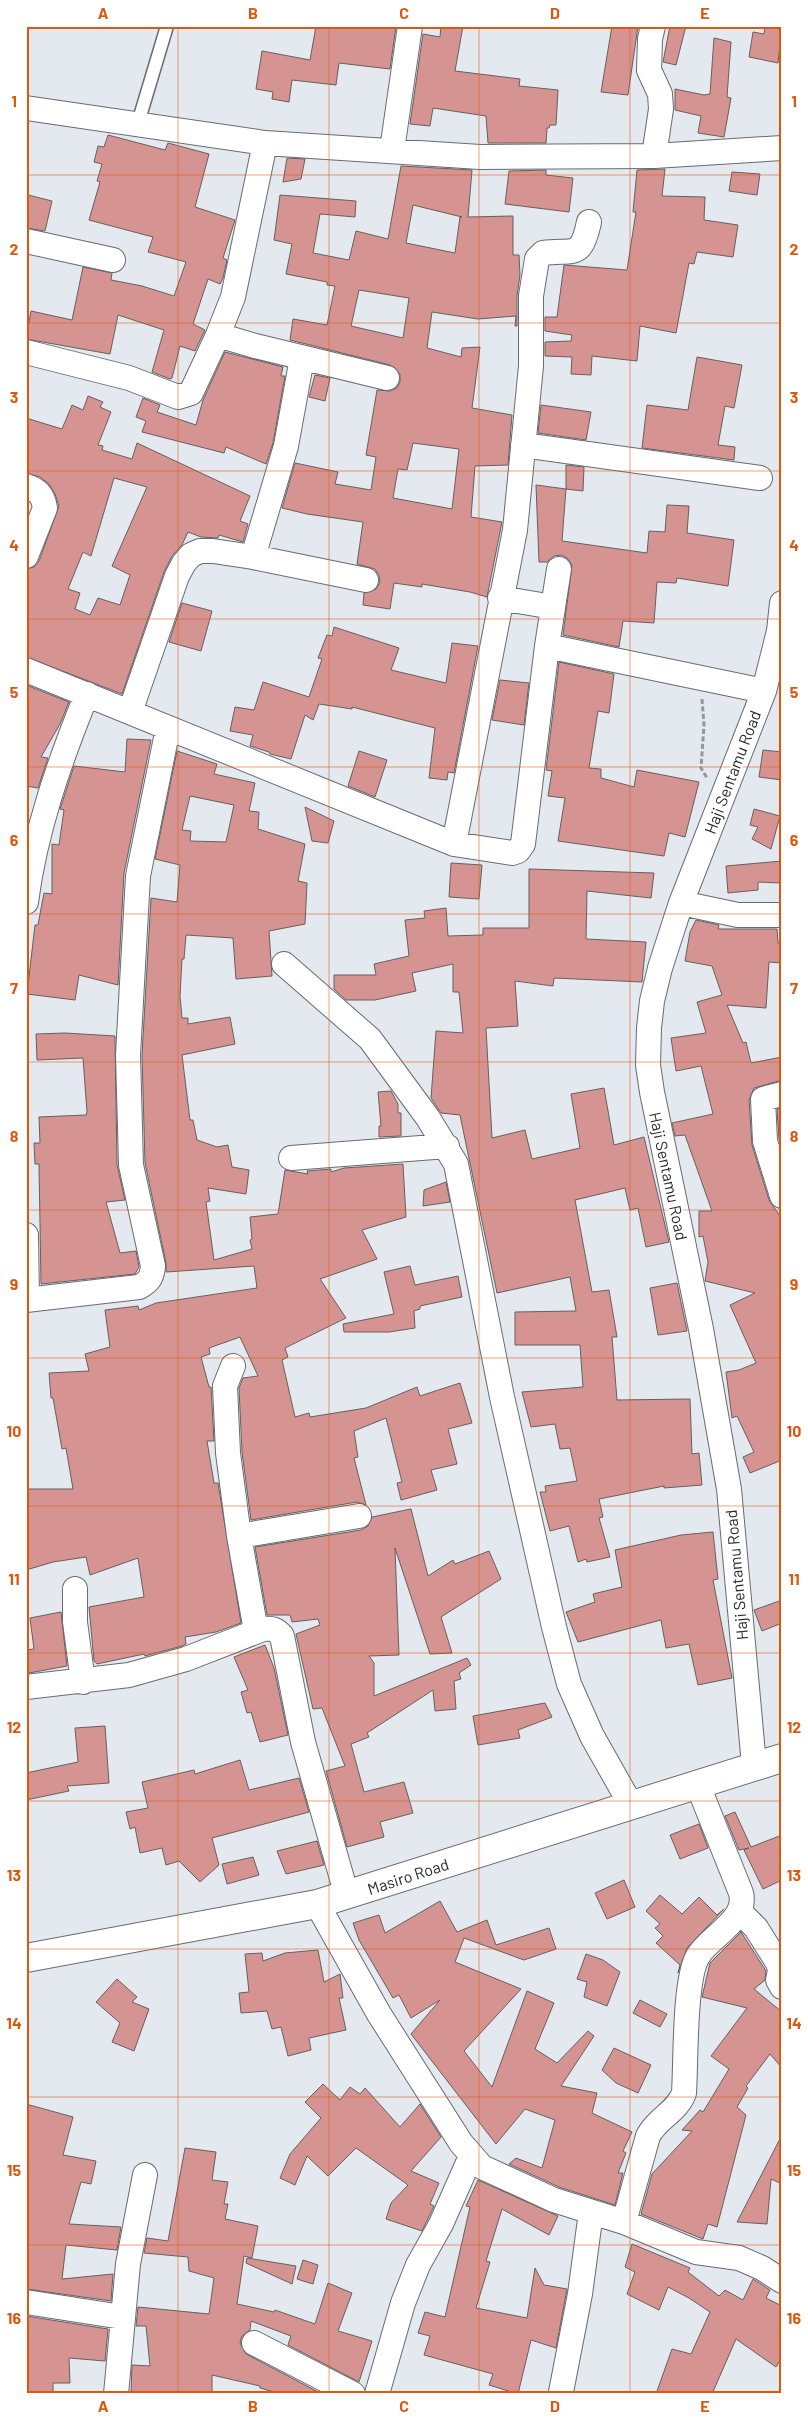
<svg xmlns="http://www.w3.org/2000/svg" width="808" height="2420" font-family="Barlow,sans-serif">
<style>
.building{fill:#d59491;stroke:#675f5e;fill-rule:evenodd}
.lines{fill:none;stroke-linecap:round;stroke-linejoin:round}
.service-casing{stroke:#686b71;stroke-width:15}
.minor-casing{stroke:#686b71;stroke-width:26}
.secondary-casing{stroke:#686b71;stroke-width:30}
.path{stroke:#93969b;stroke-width:3;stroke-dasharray:5 2.5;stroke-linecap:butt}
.service{stroke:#fff;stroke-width:12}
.minor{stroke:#fff;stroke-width:24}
.secondary{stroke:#fff;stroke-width:28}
.grid{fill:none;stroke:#de570e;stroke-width:1;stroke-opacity:0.55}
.labels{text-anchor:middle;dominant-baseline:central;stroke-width:4;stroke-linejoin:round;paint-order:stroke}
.street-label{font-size:16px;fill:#282a2c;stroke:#fff}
.neatline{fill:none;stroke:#de570e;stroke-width:2}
.grid-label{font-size:16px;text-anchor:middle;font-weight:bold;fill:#de570e}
</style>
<rect width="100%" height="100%" fill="#e4e8ef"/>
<path class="building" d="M316 26H396L390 69 339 63 336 85 292 80 289 102 272 99 273 92 256 89 262 51 310 60Z
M441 26H463L455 71 520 79 519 86 558 90 556 125H550L549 128H547L546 143H488L486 116 433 108 430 126 410 124 423 34 440 37Z
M612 26H638L628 95 601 92Z
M670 26H686L676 65 663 62Z
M765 26H782L778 63 749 57 753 32 764 34Z
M714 38 731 42 727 97 731 98 724 137 698 133 701 116 675 110V89L704 95 710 94Z
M108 135 165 150 168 143 209 154 195 207 235 220 223 258 227 260 223 278 220 284 208 279 193 324 205 330 195 351 180 346 172 378 170 379 152 372 164 330 118 315 110 354 26 339 31 311 72 320 83 267 112 273 111 280 142 286 174 296 186 262 148 252 153 237 89 220 100 182 97 181 102 164 94 162 98 146 104 147Z
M287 158 305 159 301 179 283 182Z
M401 166 472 170 468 217 513 216V255H519L520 275 517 296V326H515L516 316 478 319 432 312 427 348 461 357 462 348 480 347 472 408 512 415 508 465 475 466 471 517 502 522 487 597 470 592 422 584V587L394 583 390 609 363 605 364 593 376 589 380 582 379 575 375 569 357 564 363 522 307 514 282 508 295 463 338 472 335 484 371 490 376 457 366 455 377 390 390 391 397 388 400 382V374L390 365 290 340 293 319 327 325 335 286 327 285V282L286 274 292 244 274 240 280 195 356 201 355 217 320 214 313 253 349 260 356 231 388 239ZM413 205 462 217H460L455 253 406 243ZM359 290 409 298 403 338 351 326ZM413 443 459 449 452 509 393 498 398 469 407 470Z
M665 169 662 196 705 197 704 220 738 225 733 257 697 252 694 264 689 263 676 333 640 326 637 361 592 356 591 375 571 374 572 357 545 356V342L571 341 572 335 545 331V317H557L564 265 627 270 636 212H633L637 170Z
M546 170V175L573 178 569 212 505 204 509 171Z
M732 172 760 174 757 195 729 191Z
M28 195 52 201 45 231 26 228Z
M225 352 283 367 281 376H285L273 443 266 464 226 447 224 453 142 432 146 421 136 417 143 398 160 405 157 412 196 425 203 400Z
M697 357 742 365 734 408 725 406 718 445 735 447 734 460 642 448 647 405 688 410Z
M315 375 330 378 325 401 309 397Z
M88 396 103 402 100 407 111 412 98 445 103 446 102 450 132 459 137 443 250 496 240 521 248 524 243 542 219 535 218 538 201 537 188 532 182 545 172 556 164 572 122 694 26 657V569L34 567 39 561 59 506 55 494 49 484 40 477 26 473V418L62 429 72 405 83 410ZM114 478 147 487 112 566 130 575 120 605 98 598 90 615 75 609 80 593 68 589 83 552 91 556Z
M541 405 591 412 586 440 538 433Z
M566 465 584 467 583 491 566 489Z
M536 485 566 489 562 541 647 553 649 531 665 532 667 505 689 506 687 533 734 540 728 586 677 578 676 583 657 582 654 623 623 621 619 647 563 635 572 565 567 558 561 555 554 556 547 562H539Z
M182 603 212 611 201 651 169 642Z
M334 627 399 648 391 670 446 683 452 643 478 646 454 773 448 772 447 780 429 778 435 728 352 707V709L319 704 313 720 305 715 291 759 270 754 269 752 250 746 253 735 230 731 235 707 254 710 263 682 309 697 322 659 318 658 327 635 332 636Z
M559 662 614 674 609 713 598 711 589 768 601 769V778L634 787 637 770 699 782 685 837 669 833 664 856 558 841 565 798 548 796 552 771 546 770Z
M500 680 529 683 524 725 492 720Z
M26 685 69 702 60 724 41 757 48 758 38 788 26 786Z
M127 739 151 740 124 873 118 985 79 975 75 1000 27 994 35 925H38L44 893 52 894V844L59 845 64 810 60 809 74 766 125 772Z
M763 750 782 752V780L759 777Z
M177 751 217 764 214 774 255 783 249 811 259 812 258 829 305 844 298 881 307 883 305 924 269 931 272 976 236 979 233 938 186 935 184 959H182L180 996 182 1018H188V1024L230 1017 235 1044 182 1055 190 1120H193L197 1140 217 1147 228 1145 232 1167 249 1170 246 1194 208 1188 210 1201 206 1202 214 1260 252 1249 250 1240 252 1239 250 1217 278 1214 285 1170 308 1174 307 1171 331 1169V1172L344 1168 403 1164 406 1217 362 1230 377 1259 320 1279 346 1318 285 1348 288 1357 282 1360 295 1417 309 1413 310 1417 366 1408 417 1387 420 1396 460 1383 472 1423 448 1429 457 1464 431 1470 437 1490 401 1500 397 1483 402 1482 386 1418 354 1431 358 1457 354 1458 366 1505 357 1502 251 1520 242 1452 239 1388 243 1378 258 1376 240 1337 209 1348 210 1354 201 1357 209 1387H211L214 1441H207L214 1483H218L241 1623 216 1632 185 1637 186 1644 182 1646 145 1656 144 1654 97 1664 94 1661 89 1607 144 1597 138 1558 90 1575 86 1557 53 1562 26 1570V1489H73L66 1448 62 1449 53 1398H51L49 1373 89 1371 85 1354 110 1347 105 1310 138 1306 139 1310 156 1303 257 1288 254 1266 166 1272V1263L145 1163 142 1055 151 898 177 902 180 865 155 859ZM190 796 234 805 226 842 190 841 191 831 182 830Z
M359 751 387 760 375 797 348 786Z
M305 807 334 821 328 843 312 841Z
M754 809 780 816 771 849 752 839 758 827 750 825Z
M782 861 781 883 758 882V890L728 893 726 866Z
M451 863 482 865 479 899 449 897Z
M529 869 654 873 651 898 587 891 586 939 646 942 642 982 554 978 553 986 515 981 518 1026 486 1028 492 1138 525 1130 532 1159 580 1148 571 1094 604 1088 614 1145 644 1137 669 1242 646 1247 638 1208 630 1210 625 1188 575 1200 592 1292 609 1290 617 1337H612L617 1400 690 1399 692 1454 699 1453 702 1485 664 1488V1486L599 1499 603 1517 599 1518 610 1557 587 1562 586 1559 578 1562 569 1526 550 1531 540 1492H546L545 1486 577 1481 570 1448 560 1449 555 1424 531 1427 522 1392 583 1387 580 1345H515V1312L576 1311 570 1277 497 1293 460 1115 441 1113 431 1098 436 1031 463 1033 459 992H453V964L412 973 416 991 375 1000H346L334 989V975H376L374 964 409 956 405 920 425 918 424 911 446 908 448 936 483 935V928H529Z
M696 920 719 925 718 929H777L778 943 782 942V963L769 962 766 1008 727 1005 743 1043 746 1042 751 1063 782 1057V1080L754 1088 749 1100 752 1145 769 1200 782 1219V1460L750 1473 743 1457 754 1452 737 1416 732 1418 726 1372 739 1370 756 1363 730 1305 755 1293 705 1281 708 1262 703 1236 699 1237V1211H712L685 1135 675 1136 672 1123 713 1114 701 1066 676 1071 671 1038 706 1033 697 1002 722 995 712 966 685 961 690 932Z
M36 1034 65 1033 115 1036 117 1165 125 1200 106 1202 120 1253 136 1251 139 1267 135 1274 41 1284 39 1164H35L34 1143H40L39 1117 86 1115 87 1112 83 1058 37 1060Z
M391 1091 398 1104V1113H401V1136L379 1137V1126H381L378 1092Z
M782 1108V1149L779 1139 777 1109Z
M446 1182 450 1202 423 1206 424 1190Z
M410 1266 415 1285 458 1276 462 1297 420 1306V1309L414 1311 415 1328 389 1332H344L343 1324 394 1314 384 1272Z
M677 1283 687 1331 658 1335 650 1288Z
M411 1509 428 1576 453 1560 455 1564 489 1551 501 1579 441 1617 452 1653 430 1654 395 1548 399 1655 369 1656 374 1663V1696L467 1658 471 1665 459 1673 461 1679 454 1681 456 1709 435 1711 433 1690 367 1733 369 1737 351 1744 364 1792 404 1782 413 1813 380 1822 384 1837 347 1847 326 1771 345 1766 322 1708 313 1709 296 1634 320 1625 318 1619 292 1622 290 1615H267L255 1547 361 1530 368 1526 372 1517Z
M713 1532 718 1579 713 1580 732 1678 698 1685 689 1644 666 1648 661 1620 578 1642 566 1612 595 1602 593 1594 622 1587 615 1550 681 1535Z
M782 1600V1623L762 1631 754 1610Z
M61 1612 67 1666 29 1673 26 1650 34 1649 30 1618Z
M265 1645 274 1668 288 1735 260 1742 251 1712 247 1713 241 1692 248 1690 234 1657Z
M545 1703 552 1717 518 1730 520 1738 478 1745 473 1716Z
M105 1726 109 1783 67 1786 69 1791 26 1800V1773L78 1762 75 1728Z
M240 1760 249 1790 299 1778 309 1812 212 1838 219 1865 200 1882 179 1861 166 1865 162 1848 140 1853 135 1827 130 1829 126 1812 148 1808 142 1782 194 1770 195 1774Z
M735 1812 751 1847 782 1835V1880L763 1889 744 1850 749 1848 739 1850 725 1816Z
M699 1824 708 1848 680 1859 670 1835Z
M317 1841 324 1865 286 1874 277 1851Z
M253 1857 259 1875 227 1884 222 1864Z
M624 1880 635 1907 607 1919 595 1893Z
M660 1895 682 1914 699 1897 717 1915 724 1909 687 1948 678 1973 680 1965 656 1943 663 1936 655 1928 660 1924 646 1911Z
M440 1901 457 1932 487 1920 496 1945 549 1928 556 1949 524 1960 464 1938 455 1962 521 1989 464 2051 492 2087 527 1991 554 2003 535 2049 557 2063 588 2031 594 2036 561 2086 597 2093 592 2113 632 2132 623 2151 626 2153 618 2173H623L615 2205 559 2187 509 2164 516 2158 542 2168 555 2120 525 2109 496 2144 411 2034 440 2000 411 2018 399 1995 393 1998 359 1940 353 1923 379 1915 385 1933Z
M741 1932 766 1971 765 1980 754 1989 782 2012V2068L770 2054 746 2086 748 2088 737 2107 746 2115 717 2227 708 2224 703 2239 641 2214 652 2174 692 2131 682 2130 700 2110 703 2112 729 2069 711 2056 747 2008 702 1997 710 1963Z
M318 1950 324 1982 340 1974 343 1998H339L346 2030 309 2038 311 2050 288 2056 281 2027 272 2029 267 2011 241 2013 239 1993 249 1992 245 1954 262 1953 263 1961 285 1953Z
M586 1954 603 1960 620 1972 607 2006 584 1997 587 1982 577 1979Z
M117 1979 137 1997 132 2002 149 2009 134 2051 112 2042 120 2023 96 2002Z
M640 2000 667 2014 660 2027 633 2013Z
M614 2048 651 2065 638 2093 616 2083 602 2070Z
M323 2084 340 2100 350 2087 360 2094 365 2088 400 2127 420 2104 441 2137 411 2171 439 2183 430 2204 434 2206 422 2231 386 2219 391 2203 408 2185 356 2148 328 2176 307 2156 295 2185 280 2178 290 2154 321 2118 305 2102Z
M26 2104 73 2117 63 2155 96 2161 91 2184 81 2182 69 2224 121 2227 117 2250 66 2245 62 2279 113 2274 111 2301 26 2289Z
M782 2135V2184L771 2179 767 2224 737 2222Z
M185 2148 216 2152 212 2180 228 2182 224 2204H228L225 2219 258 2226 252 2258 244 2256 237 2304 274 2312 275 2310 315 2324 328 2283 352 2293 338 2331 372 2341 359 2382 288 2345 291 2336 251 2321 250 2330 242 2336 240 2343 246 2354 322 2394H281L260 2388V2386L212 2375V2394H131L132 2365 150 2366 146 2326H136L138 2307 209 2314 214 2278 189 2271 188 2257 144 2253 147 2238 168 2241Z
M478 2180 558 2216 549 2235 502 2209 486 2261 490 2262 476 2308 527 2318 535 2268 544 2285 567 2289 556 2348 531 2340 518 2394 489 2385 493 2374 424 2355 430 2336 418 2333 425 2312 445 2317 470 2207 466 2206Z
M632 2244 690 2268 688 2272 719 2296 725 2290 743 2300 753 2279 770 2290 766 2298 782 2306V2357L776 2367 736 2339 712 2394H656L672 2349 691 2354 710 2312 689 2298 668 2287 659 2310 627 2294 635 2272 625 2267Z
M247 2258 296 2266 292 2284 246 2263Z
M303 2260 318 2265 313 2284 297 2279Z
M26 2316 108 2329 105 2361 69 2358 70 2383H53V2394H26Z"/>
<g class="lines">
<defs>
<path id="service" d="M138 123 167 26"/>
<path id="minor" d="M653 26 650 39 649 70 660 94 661 109 654 156
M26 108 265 143 480 157 654 156 782 148
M392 150 410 26
M26 241 113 260
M218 335 255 346 387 378
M26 352 129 378 178 397 191 393 218 335 233 297 265 143
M523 445 760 478
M26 486C38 490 43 495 45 508L26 556
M253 557 286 446 302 358
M500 598 553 607
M547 646 559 569
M26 670 454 844 512 853 518 851 523 844 547 646 764 691
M130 712 177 576 184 563 191 555 200 551H213L253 557 366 580
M454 844 515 530 531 366V296L537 259 543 253C574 249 581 260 589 222
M26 902C35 831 60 760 87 694
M681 903 738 915H782
M284 964 370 1039 428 1118 456 1164 502 1397 554 1627 569 1684 592 1736 631 1805
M782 1094 763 1099 765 1141 782 1196
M291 1158 447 1146
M26 1235 27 1300
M26 1300 139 1287C149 1282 152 1277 153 1266L131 1165 128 1055 138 876 168 728
M233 1366 225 1386 228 1453 239 1536 256 1631
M239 1536 359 1516
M75 1589V1622L83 1682
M26 1687 129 1675 186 1659 263 1629C272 1628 276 1629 282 1636L303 1742 347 1896
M754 1765 729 1489 701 1329 652 1092 648 1065 649 1028 652 1001 660 968 681 903 764 691 779 631 782 603
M317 1904 379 2014 461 2143 482 2167 554 2200 624 2222 696 2252 739 2258 762 2268 782 2281
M740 1912 756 1928 778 1963 780 1970 778 1980 782 1987
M624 2222 648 2136C657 2118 677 2112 684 2093 686 2063 684 1979 698 1956 710 1936 748 1920 741 1893L697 1783
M26 2302 122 2317
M254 2343 353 2394
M561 2392 580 2294 591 2212
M116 2394 128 2264 145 2175
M377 2394 403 2303 418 2265 441 2224 471 2156"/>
<path id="secondary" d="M26 1958 317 1904 782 1758"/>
</defs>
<use href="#service" class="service-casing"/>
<use href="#minor" class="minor-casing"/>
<use href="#secondary" class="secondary-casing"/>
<path class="path" d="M702 699 704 725 701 768 707 778"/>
<use href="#service" class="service"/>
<use href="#minor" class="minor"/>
<use href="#secondary" class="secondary"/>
</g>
<path class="grid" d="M178 26V2394M329 26V2394M479 26V2394M630 26V2394M26 175H782M26 323H782M26 471H782M26 619H782M26 767H782M26 914H782M26 1062H782M26 1210H782M26 1358H782M26 1506H782M26 1653H782M26 1801H782M26 1949H782M26 2097H782M26 2245H782"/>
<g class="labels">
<g class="street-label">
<text transform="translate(732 772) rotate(-69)">Haji Sentamu Road</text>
<text transform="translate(669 1176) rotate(78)">Haji Sentamu Road</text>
<text transform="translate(736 1575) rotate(-95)">Haji Sentamu Road</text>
<text transform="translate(408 1876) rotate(-18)">Masiro Road</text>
</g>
</g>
<rect width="808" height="2420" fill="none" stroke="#ffffff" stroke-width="55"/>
<rect x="28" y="28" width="752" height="2364" class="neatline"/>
<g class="grid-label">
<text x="103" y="19">A</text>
<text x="253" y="19">B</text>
<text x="404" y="19">C</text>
<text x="555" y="19">D</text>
<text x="705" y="19">E</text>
<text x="14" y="107">1</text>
<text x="794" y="107">1</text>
<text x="14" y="255">2</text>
<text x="794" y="255">2</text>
<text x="14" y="403">3</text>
<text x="794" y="403">3</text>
<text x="14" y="551">4</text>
<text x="794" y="551">4</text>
<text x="14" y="698">5</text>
<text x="794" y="698">5</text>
<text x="14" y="846">6</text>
<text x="794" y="846">6</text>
<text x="14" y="994">7</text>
<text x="794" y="994">7</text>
<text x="14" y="1142">8</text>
<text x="794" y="1142">8</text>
<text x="14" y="1290">9</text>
<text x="794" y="1290">9</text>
<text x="14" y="1437">10</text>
<text x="794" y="1437">10</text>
<text x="14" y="1585">11</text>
<text x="794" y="1585">11</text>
<text x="14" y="1733">12</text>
<text x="794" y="1733">12</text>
<text x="14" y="1881">13</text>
<text x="794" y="1881">13</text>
<text x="14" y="2029">14</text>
<text x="794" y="2029">14</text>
<text x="14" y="2176">15</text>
<text x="794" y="2176">15</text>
<text x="14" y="2324">16</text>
<text x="794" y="2324">16</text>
<text x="103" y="2412">A</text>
<text x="253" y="2412">B</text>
<text x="404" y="2412">C</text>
<text x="555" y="2412">D</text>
<text x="705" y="2412">E</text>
</g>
</svg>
